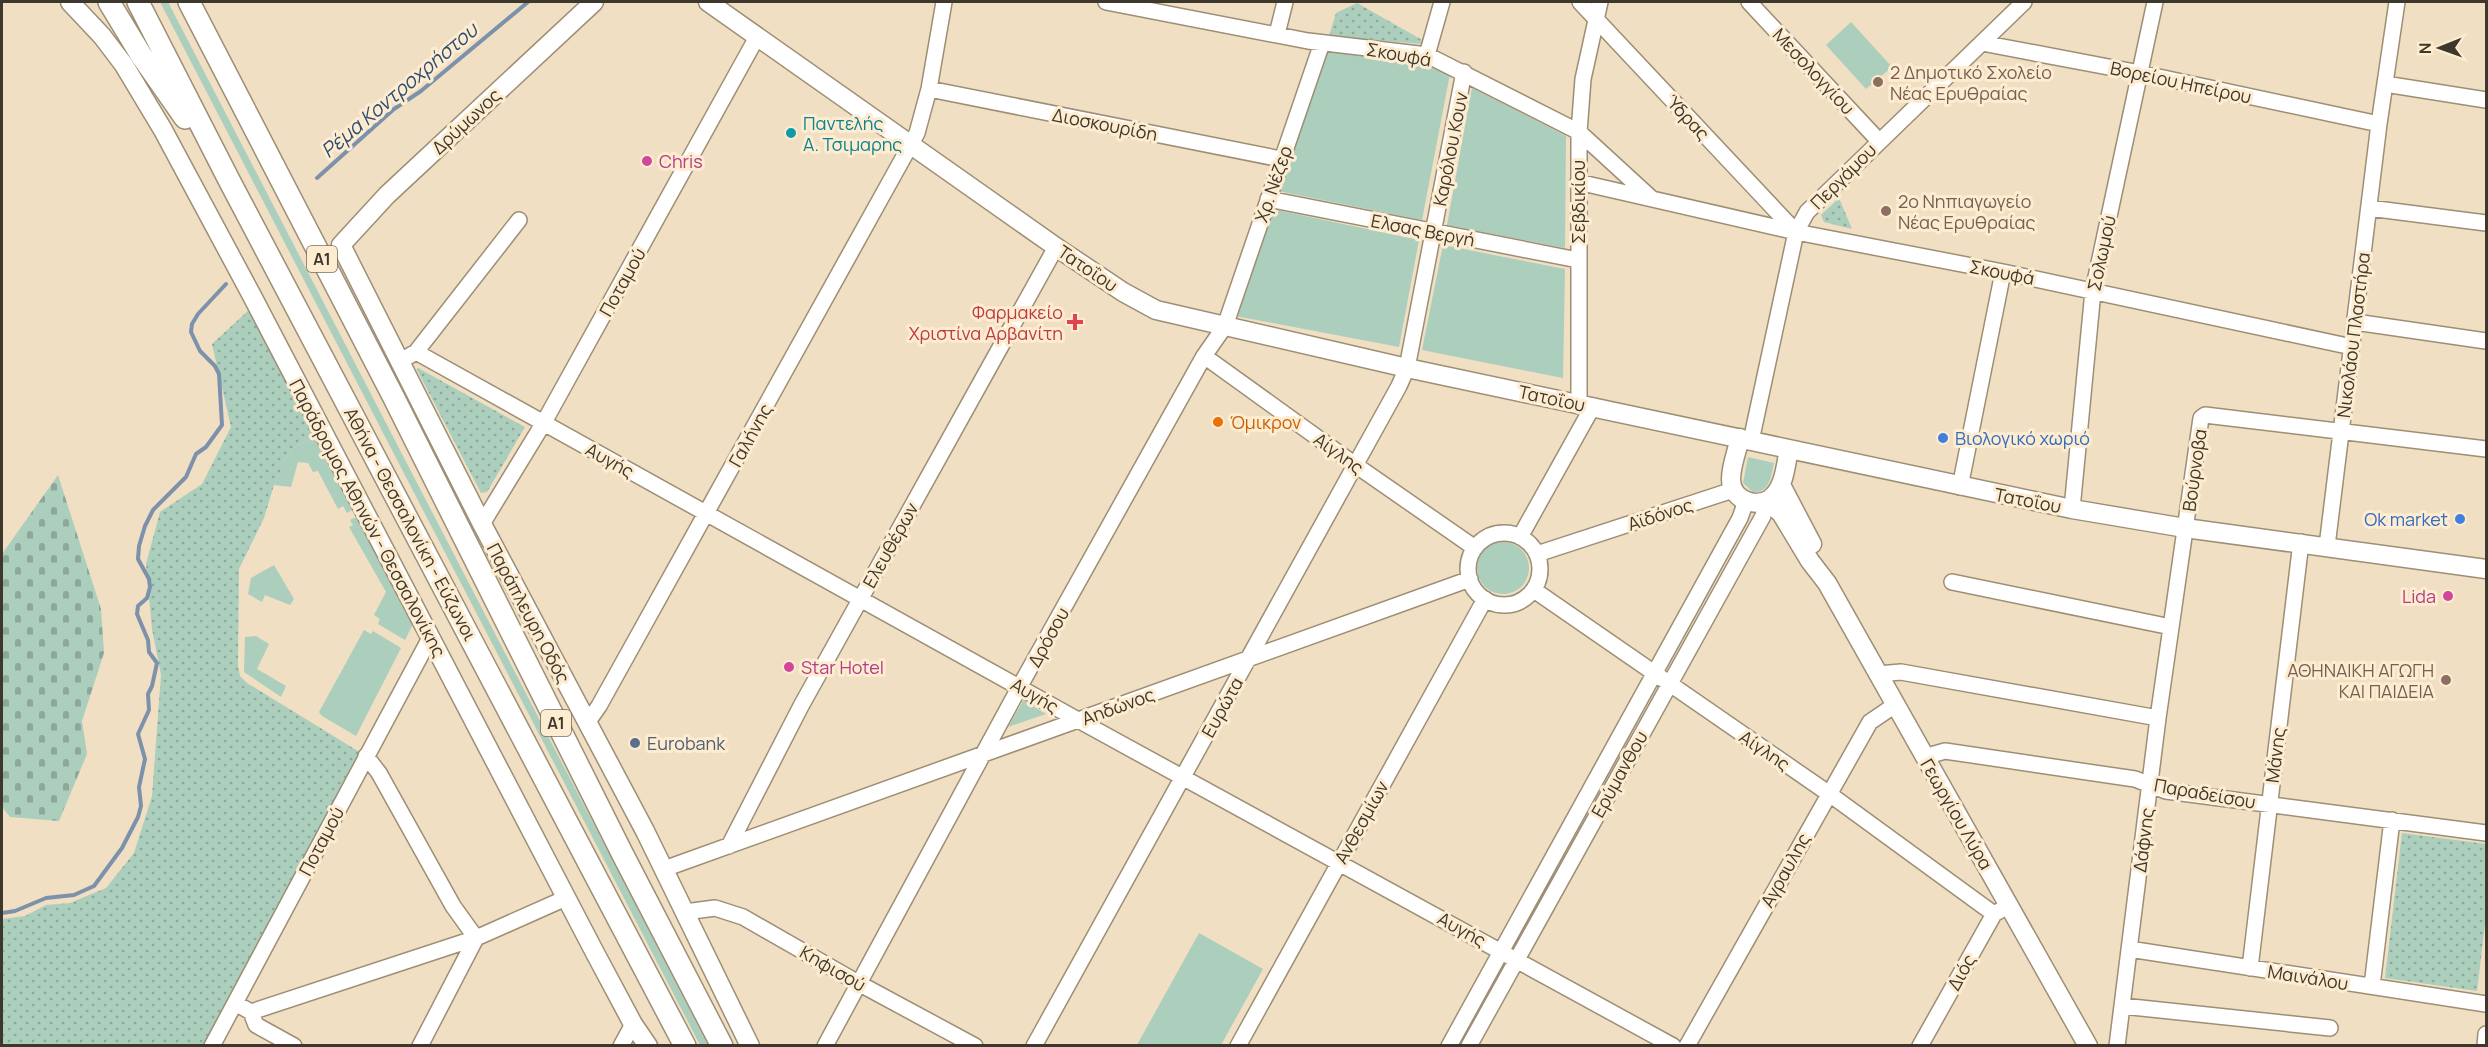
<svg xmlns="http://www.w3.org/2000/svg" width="2488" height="1047" font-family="Manrope,sans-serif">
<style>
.grass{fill:#abcebd}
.cemetery{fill:url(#cemetery-stones)}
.park{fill:url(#park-dots)}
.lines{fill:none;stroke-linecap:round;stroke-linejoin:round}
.stream{stroke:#7d91ab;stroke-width:4}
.minor-casing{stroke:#9d8e74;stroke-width:18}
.major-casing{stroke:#9d8e74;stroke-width:21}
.highway-casing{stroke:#9d8e74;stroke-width:24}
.minor{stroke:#fff;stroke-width:15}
.major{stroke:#fff;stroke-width:18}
.highway{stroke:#fff;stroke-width:21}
.education-dot{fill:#8d6e63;stroke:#fdecd0;stroke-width:2}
.culture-dot{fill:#0f9aa8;stroke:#fdecd0;stroke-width:2}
.hotel-dot{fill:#d1479c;stroke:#fdecd0;stroke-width:2}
.health-dot{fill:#e0444e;stroke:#fdecd0;stroke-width:2}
.food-dot{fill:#e8710a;stroke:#fdecd0;stroke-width:2}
.shop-dot{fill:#3f7fe0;stroke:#fdecd0;stroke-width:2}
.service-dot{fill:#5c6f8a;stroke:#fdecd0;stroke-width:2}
.labels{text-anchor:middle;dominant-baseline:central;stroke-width:6;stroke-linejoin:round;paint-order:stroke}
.shield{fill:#fdecd0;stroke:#776d5d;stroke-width:1.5}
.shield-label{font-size:16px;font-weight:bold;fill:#3e372c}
.street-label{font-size:18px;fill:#3e372c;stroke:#fdecd0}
.education-label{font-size:18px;fill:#785e54;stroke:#fdecd0;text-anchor:start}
.culture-label{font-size:18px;fill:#0d838f;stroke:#fdecd0;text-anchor:start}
.hotel-label{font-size:18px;fill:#b23c85;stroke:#fdecd0;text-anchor:start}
.health-label{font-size:18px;fill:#be3a42;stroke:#fdecd0;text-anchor:end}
.food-label{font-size:18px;fill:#c56008;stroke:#fdecd0;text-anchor:start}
.shop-label{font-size:18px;fill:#366cbe;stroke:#fdecd0;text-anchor:start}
.service-label{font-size:18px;fill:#4e5e75;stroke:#fdecd0;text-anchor:start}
.water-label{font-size:20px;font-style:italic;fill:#2e4c73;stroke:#fdecd0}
</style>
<defs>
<pattern id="cemetery-stones" width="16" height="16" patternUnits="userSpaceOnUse" patternTransform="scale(1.5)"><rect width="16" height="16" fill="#abcebd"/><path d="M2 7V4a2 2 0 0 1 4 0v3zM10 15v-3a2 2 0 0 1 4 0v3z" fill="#8da89a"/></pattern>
<pattern id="park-dots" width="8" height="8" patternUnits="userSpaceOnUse" patternTransform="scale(1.5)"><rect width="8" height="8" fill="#abcebd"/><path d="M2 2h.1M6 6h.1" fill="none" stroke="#8da89a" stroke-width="1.8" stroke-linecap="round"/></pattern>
</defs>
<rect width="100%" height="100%" fill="#f0dfc3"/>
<path class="grass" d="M160 2H168L708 1045H700Z
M1851 22 1892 67 1866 89 1826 45Z
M1326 51 1425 61 1450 74 1422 220 1278 191Z
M1472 88 1566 136 1565 248 1447 225Z
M1272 209 1419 240 1399 347 1235 316Z
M1443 245 1565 269 1563 378 1422 350Z
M318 435 356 508 347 513 343 506 338 509 318 471 313 472 308 463 298 462 291 487 274 485 291 449Z
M1748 457 1774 463C1771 476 1770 493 1753 492L1743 483Z
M359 516 414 622 405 640 378 624 380 619 374 615 386 592 349 527 353 525 350 520Z
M1477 568a26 26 0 1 1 52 0a26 26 0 1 1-52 0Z
M274 565 294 599 290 605 265 595 262 602 248 594 251 578Z
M364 630 371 634 373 631 401 648 356 736 322 716 319 712Z
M256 636 269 644 257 669 286 686 281 697 244 672 245 637Z
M1023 700 1046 714 1008 727 1023 701Z
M1199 933 1263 969 1221 1045H1137Z"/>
<path class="cemetery" d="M58 475 101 609 104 653 82 721 87 754 59 821 10 817 2 807V554Z"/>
<path class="park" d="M1357 3 1424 41 1422 44 1329 36 1336 13Z
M1839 198 1852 229 1824 222 1821 215Z
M251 308 318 435 291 449 274 485 264 518 239 569 238 666 240 676 247 683 366 756 212 1045H2V919L25 916 46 905 70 903 106 888 134 853 152 796 161 675 152 629 146 564 160 512 202 484 231 427 212 344Z
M418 368 525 427 487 492 481 493 417 370Z
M2402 833 2486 844V916L2477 991 2385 978Z"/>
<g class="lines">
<path class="stream" d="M317 178 394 109 421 91 528 2
M2 913 15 911 46 898 74 895 94 886 122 848 138 817 141 806 139 787 145 759 138 734 149 710 148 694 152 686 157 663 149 652 148 640 137 614 138 606 147 598 150 587 149 579 138 559 139 546 145 526 153 510 186 477 196 454 206 447 222 425 219 374 215 366 200 351 191 332 192 324 198 314 226 284"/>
<defs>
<path id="minor" d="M1106 2 1308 41 1427 55 1579 132 1651 198
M1580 2 1796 232
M1749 2 1879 141
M1277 34 1285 2
M1982 43 2140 73 2379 124
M1427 55 1442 2
M2385 84 2486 100
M929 89 1281 159
M1578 182 1796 232 2003 272 2352 347
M1268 199 1578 260
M2369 208 2486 223
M2355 322 2486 341
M416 352 519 220
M1204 356 1354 464 1475 548
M399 362 416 352 1078 720 1673 1046
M1579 404V132L1583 79 1600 2
M1751 441 1796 232 1807 212 2024 2
M1960 487 2003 272
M2072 509 2093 291 2155 2
M482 524 543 424 757 37
M1468 569a36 36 0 1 1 72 0a36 36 0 1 1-72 0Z
M1520 537 1593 406
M2327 546 2379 124 2397 2
M1537 554 1733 490
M1952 582 2171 627
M1534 590 1828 793 1994 914
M1878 674 1901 672 2158 718
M587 723 599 706 917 133 929 89 944 2
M366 756 379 773 453 906 476 938 420 1046
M1924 757 1945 751 2135 779 2166 791 2486 833
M729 846 801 706 1056 247
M664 869 1470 579
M685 912 715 908 743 917 860 984 975 1046
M2129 949 2486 1004
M2250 968 2301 542
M2372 986 2392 820
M235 1003 251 1012 476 938 566 898
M2122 1006 2330 1028
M251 1012 256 1025 294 1046
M212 1046 430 638
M621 1046 633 1024
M825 1046 1020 686 1204 356 1225 326 1322 43
M1034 1046 1399 386 1407 368 1464 72
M1238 1046 1485 599
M1449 1046 1740 518 1746 501
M1469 1046 1763 516 1766 501
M1687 1046 1870 722 1895 705
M1920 1046 1994 914 2001 910
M2117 1046 2158 718 2201 418 2205 415 2486 449
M2485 1046 2486 1034"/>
<path id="major" d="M70 2 102 36 124 65 163 130 251 294 594 951 633 1024 648 1046
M594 2 387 195 341 245 482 524 645 831 750 1046
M708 2 1056 247 1123 292 1156 310 1407 368 2072 509 2185 528 2486 569
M1740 438C1737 451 1731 466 1731 479 1731 502 1762 511 1775 494 1785 482 1786 463 1789 449
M1781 485 1812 544
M1766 501 1781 513 1810 561 1827 583 2088 1046"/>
<path id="highway" d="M109 2 141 55 185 118
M138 2 229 180 685 1046
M189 2 394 398 622 853 722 1046"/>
</defs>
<use href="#minor" class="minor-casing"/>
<use href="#major" class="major-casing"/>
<use href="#highway" class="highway-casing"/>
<use href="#minor" class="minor"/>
<use href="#major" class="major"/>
<use href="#highway" class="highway"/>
</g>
<g class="education-dot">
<circle cx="1878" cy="82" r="6"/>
<circle cx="1886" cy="211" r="6"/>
<circle cx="2446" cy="680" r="6"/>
</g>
<circle class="culture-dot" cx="791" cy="133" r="6"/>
<g class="hotel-dot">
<circle cx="647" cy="161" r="6"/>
<circle cx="2448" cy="596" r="6"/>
<circle cx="789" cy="667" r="6"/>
</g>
<path class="health-dot" d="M1072 313h6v6h6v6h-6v6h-6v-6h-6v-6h6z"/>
<circle class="food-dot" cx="1218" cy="422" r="6"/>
<g class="shop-dot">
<circle cx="1943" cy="438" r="6"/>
<circle cx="2460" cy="519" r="6"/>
</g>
<circle class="service-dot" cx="635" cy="743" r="6"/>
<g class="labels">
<g class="shield">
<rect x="307" y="246" width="30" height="26" rx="4.5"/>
<rect x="541" y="710" width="30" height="26" rx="4.5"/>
</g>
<g class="shield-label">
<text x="322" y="259">Α1</text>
<text x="556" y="723">Α1</text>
</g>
<g class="street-label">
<text transform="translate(1399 54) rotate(10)">Σκουφά</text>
<text transform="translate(1814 71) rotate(47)">Μεσολογγίου</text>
<text transform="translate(2181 82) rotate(12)">Βορείου Ηπείρου</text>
<text transform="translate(1688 117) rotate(47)">Ύδρας</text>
<text transform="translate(466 121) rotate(-43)">Δρύμωνος</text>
<text transform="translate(1105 124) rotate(11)">Διοσκουρίδη</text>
<text transform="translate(1450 149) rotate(-79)">Καρόλου Κουν</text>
<text transform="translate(1843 176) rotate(-45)">Περγάμου</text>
<text transform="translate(1273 184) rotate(-71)">Χρ. Νέζερ</text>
<text transform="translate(1578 202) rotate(-90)">Σεβδικίου</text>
<text transform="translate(1423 230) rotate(11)">Ελσας Βεργή</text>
<text transform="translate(2101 253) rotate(-78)">Σολωμού</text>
<text transform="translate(1088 268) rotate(34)">Τατοΐου</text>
<text transform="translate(2002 272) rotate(11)">Σκουφά</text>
<text transform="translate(622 282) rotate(-61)">Ποταμού</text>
<text transform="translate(2353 335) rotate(-83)">Νικολάου Πλαστήρα</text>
<text transform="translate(1552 398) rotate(12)">Τατοΐου</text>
<text transform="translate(750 435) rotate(-61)">Γαλήνης</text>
<text transform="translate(1339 453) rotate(36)">Αίγλης</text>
<text transform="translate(610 460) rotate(29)">Αυγής</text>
<text transform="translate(2194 470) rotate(-82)">Βούρνοβα</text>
<text transform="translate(2028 500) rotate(11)">Τατοΐου</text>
<text transform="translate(1660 514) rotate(-18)">Αϊδόνος</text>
<text transform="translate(368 518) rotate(62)">Παράδρομος Αθηνών - Θεσσαλονίκης</text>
<text transform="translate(411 524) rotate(62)">Αθήνα - Θεσσαλονίκη - Εύζωνοι</text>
<text transform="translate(890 545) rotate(-61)">Ελευθέρων</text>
<text transform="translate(529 613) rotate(62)">Παράπλευρη Οδός</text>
<text transform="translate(1048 637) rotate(-61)">Δρόσου</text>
<text transform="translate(1035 695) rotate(30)">Αυγής</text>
<text transform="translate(1118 706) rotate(-20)">Αηδώνος</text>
<text transform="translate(1222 707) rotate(-61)">Ευρώτα</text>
<text transform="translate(1765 750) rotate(34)">Αίγλης</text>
<text transform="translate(2275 755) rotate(-83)">Μάνης</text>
<text transform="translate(1619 774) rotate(-61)">Ερύμανθου</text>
<text transform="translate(2205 793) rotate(10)">Παραδείσου</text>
<text transform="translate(1957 814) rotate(60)">Γεωργίου Λύρα</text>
<text transform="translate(1361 822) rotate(-61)">Ανθεσμίων</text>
<text transform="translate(2143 840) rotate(-83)">Δάφνης</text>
<text transform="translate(321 841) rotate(-62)">Ποταμού</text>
<text transform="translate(1785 870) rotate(-61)">Αγραυλης</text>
<text transform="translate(1462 929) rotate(29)">Αυγής</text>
<text transform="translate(833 968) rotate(30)">Κηφισού</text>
<text transform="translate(1961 972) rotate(-61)">Διός</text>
<text transform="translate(2308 977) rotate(9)">Μαινάλου</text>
</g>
<g class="education-label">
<text x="1890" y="72">2 Δημοτικό Σχολείο<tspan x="1890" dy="21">Νέας Ερυθραίας</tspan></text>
<text x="1898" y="201">2ο Νηπιαγωγείο<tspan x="1898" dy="21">Νέας Ερυθραίας</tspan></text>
<text x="2434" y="670" text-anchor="end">ΑΘΗΝΑΙΚΗ ΑΓΩΓΗ<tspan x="2434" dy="21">ΚΑΙ ΠΑΙΔΕΙΑ</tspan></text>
</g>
<g class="culture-label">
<text x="803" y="123">Παντελής<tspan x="803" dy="21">Α. Τσιμαρης</tspan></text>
</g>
<g class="hotel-label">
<text x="659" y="161">Chris</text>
<text x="2436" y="596" text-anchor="end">Lida</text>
<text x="801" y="667">Star Hotel</text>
</g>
<g class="health-label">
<text x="1063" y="312">Φαρμακείο<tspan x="1063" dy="21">Χριστίνα Αρβανίτη</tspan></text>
</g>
<g class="food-label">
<text x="1230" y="422">Όμικρον</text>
</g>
<g class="shop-label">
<text x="1955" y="438">Βιολογικό χωριό</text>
<text x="2448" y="519" text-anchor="end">Ok market</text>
</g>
<g class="service-label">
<text x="647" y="743">Eurobank</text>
</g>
<g class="water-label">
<text transform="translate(399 90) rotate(-40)">Ρέμα Κοντροχρήστου</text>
</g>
</g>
<rect width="2488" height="1047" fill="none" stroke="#3e372c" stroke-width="6"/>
<g transform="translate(2440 48) rotate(269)" stroke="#fdecd0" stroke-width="4.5" paint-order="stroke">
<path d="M0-4.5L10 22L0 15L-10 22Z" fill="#3e372c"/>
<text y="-9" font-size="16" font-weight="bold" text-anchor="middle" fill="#3e372c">N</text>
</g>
</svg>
